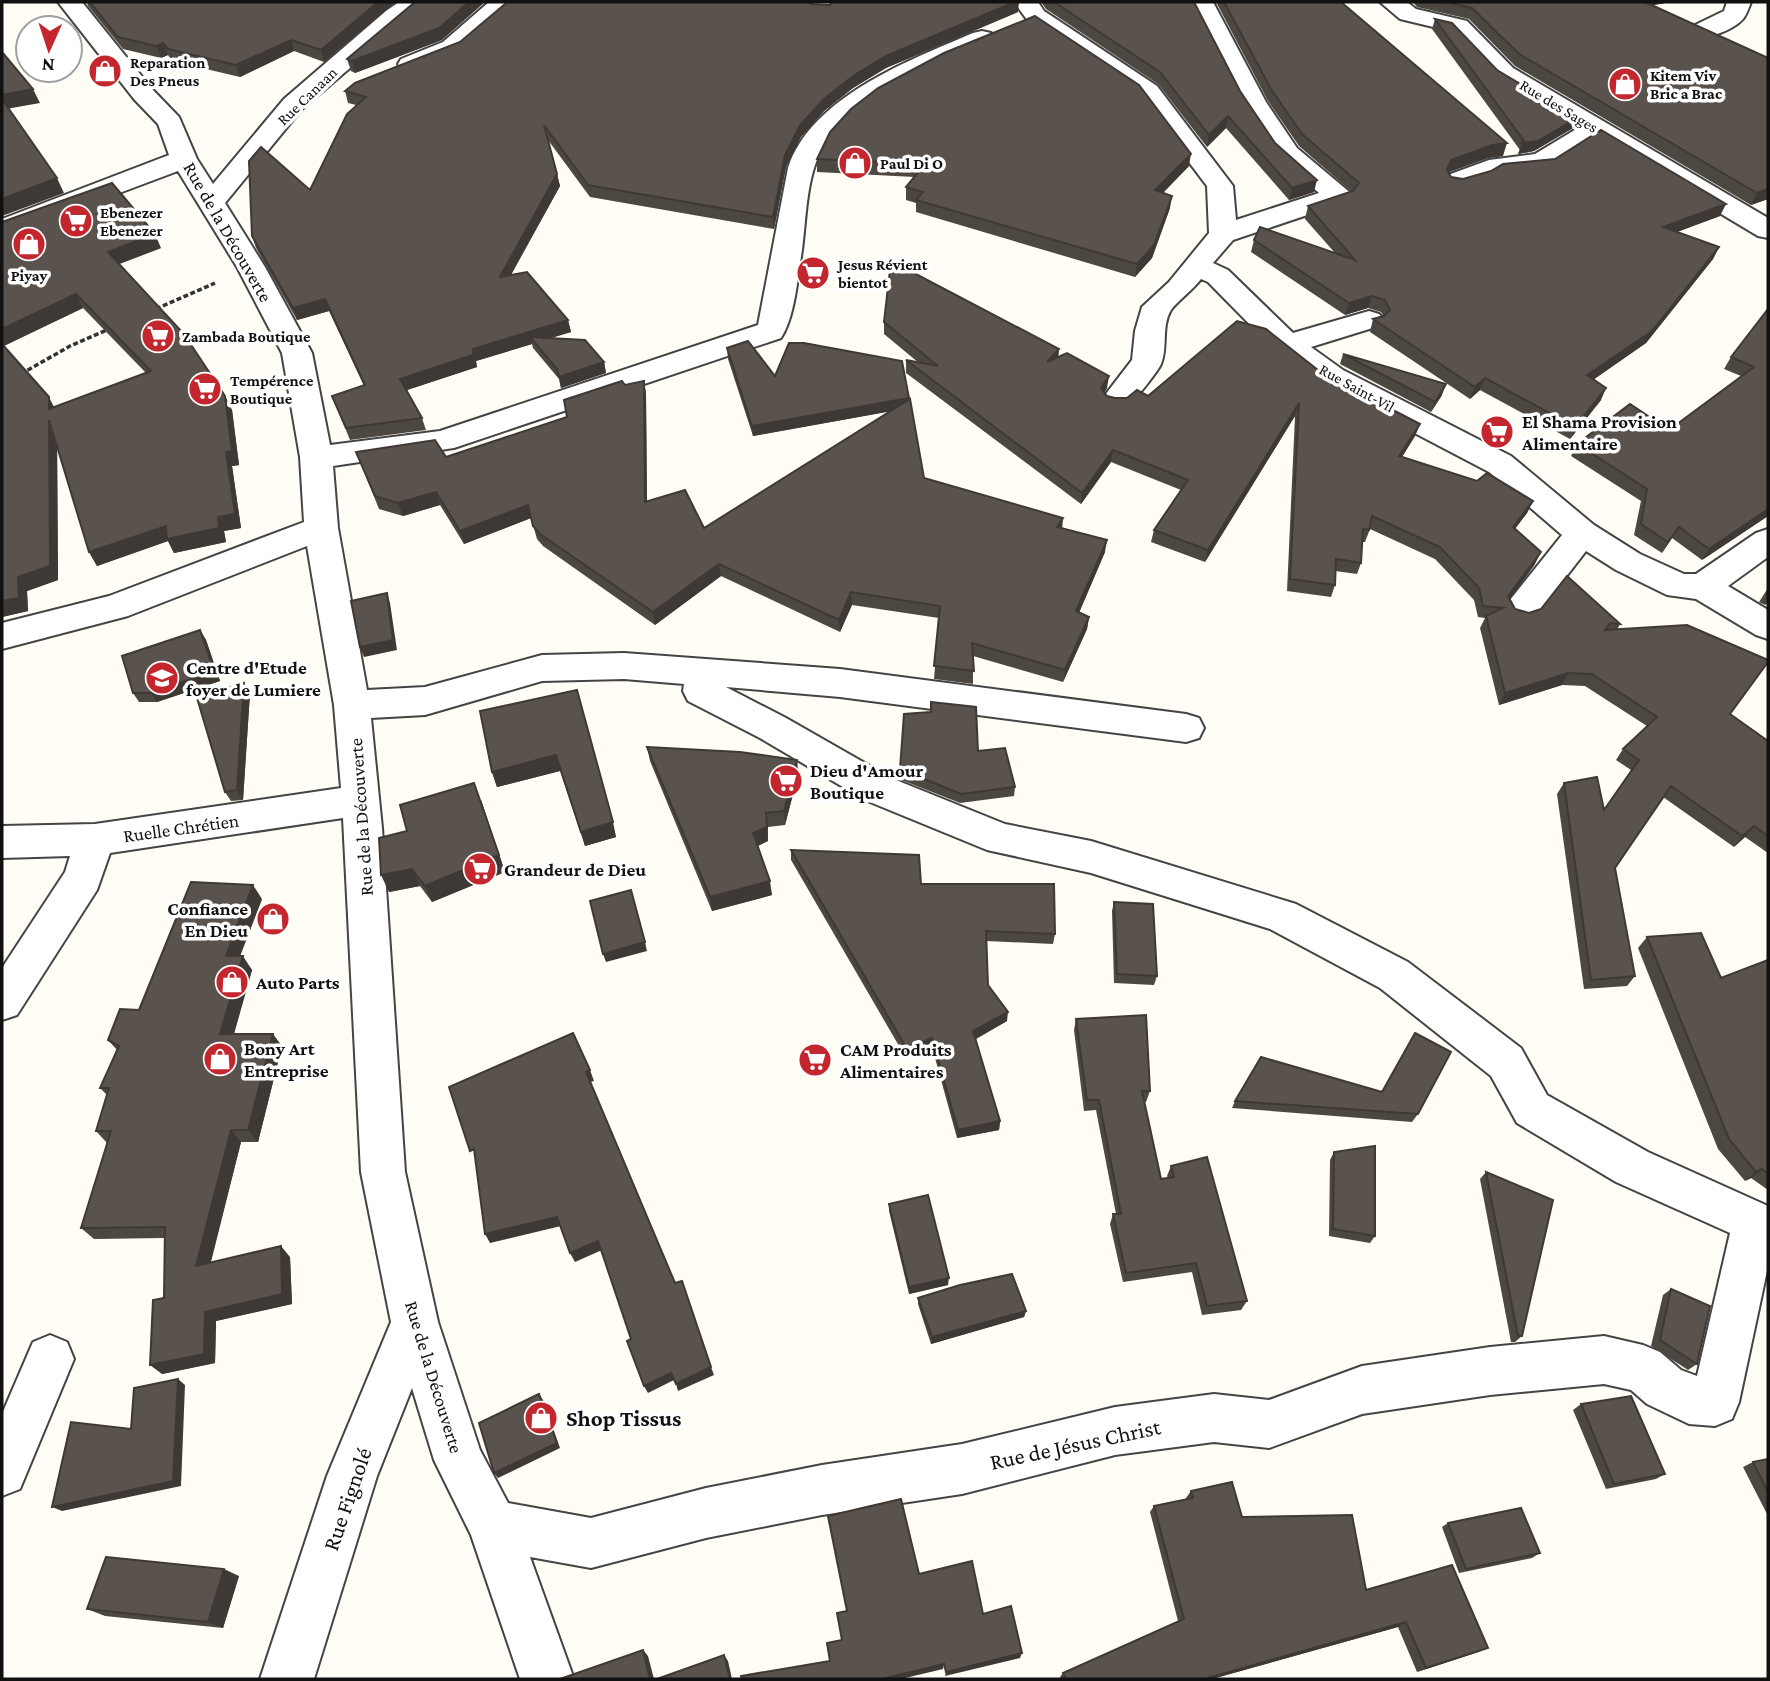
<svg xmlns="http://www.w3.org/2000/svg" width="1770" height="1681" font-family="'Crimson Pro',serif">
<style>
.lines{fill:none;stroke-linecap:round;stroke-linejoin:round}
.minor-casing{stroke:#444;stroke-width:4}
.path{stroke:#333;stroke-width:3.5;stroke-dasharray:5 2.5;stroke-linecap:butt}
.minor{fill:#fff;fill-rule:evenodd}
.wall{fill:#4d4742;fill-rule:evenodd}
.shaded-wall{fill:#3f3936}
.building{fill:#5a524d;stroke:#3f3936;stroke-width:2}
.labels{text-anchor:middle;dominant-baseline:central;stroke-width:7;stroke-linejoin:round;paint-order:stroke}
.far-poi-label{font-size:16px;font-weight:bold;fill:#111;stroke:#fff;text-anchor:start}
.far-street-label{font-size:16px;fill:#111;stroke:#fff}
.street-label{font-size:19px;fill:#111;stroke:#fff}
.poi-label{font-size:19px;font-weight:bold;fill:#111;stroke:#fff;text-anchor:start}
.near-poi-label{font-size:23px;font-weight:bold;fill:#111;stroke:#fff;text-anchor:start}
.near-street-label{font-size:23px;fill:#111;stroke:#fff}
</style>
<rect width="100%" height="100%" fill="#fffdf5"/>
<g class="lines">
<defs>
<path id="minor" d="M58 2H82L152 89 179 117 197 159 213 184 284 99 386 11 399 2H427L302 109 225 203 265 267 312 353 330 445 440 431 758 325 788 168C811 97 910 60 973 33L982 31 991 33 994 38 991 43C938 66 845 101 819 155 806 183 806 220 802 250 798 274 795 317 781 338L454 448 333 466 338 528 367 690 425 687 542 655 624 653 840 669 1186 714 1199 718 1204 728 1199 738 1186 742 840 697 726 687 786 718 891 778 1005 824 1091 841 1296 904 1408 962 1521 1048 1547 1095 1648 1152 1768 1206V1266L1739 1402 1732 1419 1715 1426 1689 1424 1647 1404 1631 1390 1604 1384 1490 1395 1362 1414 1269 1448 1214 1442 1115 1455 962 1494 822 1515 706 1538 591 1568 530 1557 574 1679H520L471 1535 434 1460 412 1388 377 1476 314 1679H260L327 1476 391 1322 361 1172 343 818 110 853 97 890 17 1015 2 1020V968L65 872 70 856 2 858V826L95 824 341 788 334 705 307 546 128 616 2 649V623L109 596 304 522 300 457 282 353 237 267 178 171 2 237V219L169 155 158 124 134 99ZM624 679 684 684 683 691 688 701 760 738 865 800 987 850 1091 873 1270 929 1380 988 1491 1076 1517 1123 1616 1182 1730 1233 1697 1376 1681 1370 1660 1352 1643 1345 1604 1336 1490 1347 1362 1366 1269 1400 1214 1394 1115 1407 962 1444 822 1465 706 1488 591 1518 508 1503 480 1450 438 1322 405 1172 382 828 371 718 425 715 542 681Z
M489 2H513C501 30 431 77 401 69L398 64 401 59 443 42Z
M1014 2H1038L1044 11 1157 86 1233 186 1236 220 1319 193 1275 154 1240 102 1189 2H1213L1266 102 1297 148 1353 195 1349 201 1233 240 1213 263 1228 270 1293 333 1369 311 1379 314 1384 320 1379 326 1311 347 1343 370 1511 456 1594 525 1640 554 1684 574H1696L1756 533 1768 529V557L1728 586 1768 610V639L1756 635 1696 599 1667 595 1616 570 1586 551 1534 618 1522 622 1510 618 1505 609 1510 600 1562 535 1489 472 1321 384 1276 351 1208 282 1201 279C1193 290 1177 301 1171 310 1161 326 1168 348 1161 364 1158 371 1134 402 1127 406 1120 410 1113 408 1106 406L1102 399 1132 360 1135 331 1142 307 1169 282 1209 233 1207 186 1139 96 1028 21Z
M1380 2H1407L1416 9 1467 21 1513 68 1768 218V238L1758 236 1596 139 1550 168 1498 174 1486 181 1458 189 1448 187 1445 181 1448 175 1489 160 1535 154 1578 128 1495 78 1450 31 1400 19Z
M1727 2H1751C1749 7 1747 14 1743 19 1733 30 1708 40 1693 36L1690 31 1693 26 1724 11Z
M50 1335 67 1342 74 1359 20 1489 2 1496V1414L33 1342Z"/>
</defs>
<use href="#minor" class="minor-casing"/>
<path class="path" d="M156 309 215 283
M21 374 70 346 109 329"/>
<use href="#minor" class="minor"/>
</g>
<path class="wall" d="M87 2H395L324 62 294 51 240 77 172 61 168 55 161 58 123 49 88 6Z
M1041 2H1194L1240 91 1275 143 1314 192 1289 200 1226 128 1207 147 1158 84 1046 9Z
M1216 2H1341L1503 156 1488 158 1448 172 1451 177 1720 216 1677 232 1719 247 1713 259 1646 343 1593 380 1601 400 1570 439 1480 390 1470 399 1370 332 1373 319 1383 316 1381 312 1368 308 1345 315 1251 252 1254 240 1335 253 1305 219 1308 206 1352 192 1299 146 1268 101Z
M1413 2H1671L1653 5 1768 199 1751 205 1515 66 1469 19 1417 7Z
M505 4H811L1018 12 886 68 853 88 824 111 801 137 786 167 774 229 590 197 548 140 560 186 511 275 568 320 571 332 550 338 604 362 606 373 561 388 559 379 533 348 532 344 476 361 477 367 407 390 422 418 426 430 350 440 332 396 364 386 329 311 297 320 256 248 252 236 310 190 356 105 348 103 345 91 460 42Z
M1435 19 1497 70 1577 118 1573 128 1534 151 1518 154 1520 150 1432 29Z
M442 40 355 73 351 71 347 59Z
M817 159 1189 166 1163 193 1170 208 1152 258 1135 277 916 212V203L906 200V187L915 177 817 172Z
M2 222 161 248 119 264 232 410 239 465 232 466 241 528 224 531 226 542 174 553 168 541 97 566 89 552 57 446 58 580 27 591 28 611 2 617ZM83 308 146 373 54 407 3 346Z
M1768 309V516L1702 560 1672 538 1662 553 1634 535 1641 501 1571 456 1577 444 1669 430 1741 376 1724 369 1731 357Z
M884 322 1059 349 1058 357 1107 388 1104 393 1107 396 1115 398 1148 396 1323 374 1420 424 1415 436 1402 457 1533 501 1527 513 1515 529 1535 564 1510 599 1515 609 1529 613 1620 624 1617 630 1730 714 1768 741V853L1745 837 1734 847 1663 797 1615 868 1635 976 1627 986 1584 989 1557 794 1564 783 1604 810 1631 770 1616 760 1623 749 1647 726 1585 686 1562 685 1499 705 1480 628 1485 618 1478 617 1474 600 1435 559 1370 529 1365 542H1362L1361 563 1357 574 1335 571V585L1331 597 1287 591 1295 416 1205 562 1151 542 1154 530 1181 490 1111 462 1081 504 906 373V360L919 363 884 334Z
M727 348 775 376 909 400 924 478 1062 528 1105 552 1079 613 1089 617 1087 629 1063 682 973 656V684L934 679 939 618 852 605 840 632 721 576 655 625 543 546 537 539 531 518 464 544 440 505 403 516 379 509 356 452 446 457 567 417 625 385 644 381 646 394 647 502 704 528 891 411 753 436 728 359Z
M1343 354 1442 395 1431 412 1340 364Z
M1768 588V603L1765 605 1759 602Z
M200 630 206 640 220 681 157 702H139L133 693Z
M244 683 250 693 243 800 231 801 225 792Z
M577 690 616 837 585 846 560 771 497 787 492 772Z
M647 747 797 760 798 775 785 825 768 827V841L758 846 772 895 712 911 650 761Z
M900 769 1015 787 1014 796 960 803 899 779Z
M481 800 505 872 432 902 420 886 389 892 407 831Z
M791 850 921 884 1055 934 1053 944 986 941 988 985 1007 1021 976 1039 1000 1121 999 1130 957 1138 932 1047 906 1058 791 860Z
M262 899 240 956 252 970 234 1034 282 1046 258 1142H241L211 1262 290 1257 292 1304 216 1321 215 1363 162 1374 165 1238 94 1239 81 1228 107 1143 96 1131 107 1095 100 1088 117 1050 108 1040 139 1010Z
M1114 902 1157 976 1154 985 1114 983 1112 911Z
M1647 937 1721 978 1768 960V1190L1751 1178 1745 1181 1718 1149 1638 948Z
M1076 1019 1150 1091 1146 1102H1144L1161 1179 1168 1178 1167 1176 1171 1166 1247 1301 1241 1310 1202 1315 1192 1272 1123 1282 1110 1224 1113 1214H1116L1096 1110 1084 1111 1074 1030Z
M1235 1101 1418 1114 1412 1122 1232 1108Z
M1334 1152 1375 1236 1370 1243 1329 1236 1330 1160Z
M1486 1172 1522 1336 1515 1342H1511L1480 1179Z
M889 1204 948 1285 909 1294 889 1211Z
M1671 1289 1697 1364 1688 1370 1651 1346 1663 1295Z
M918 1298 1026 1311 1024 1317 931 1344 918 1304Z
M1581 1404 1665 1474 1656 1479 1606 1489 1573 1410Z
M1768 1459V1516L1743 1467 1753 1462Z
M1191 1491 1242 1517 1366 1590 1488 1648 1478 1652 1417 1672 1398 1627 1212 1679H1061L1060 1677 1063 1673 1178 1621 1150 1512 1154 1506 1186 1499V1498Z
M1448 1523 1540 1553 1532 1558 1459 1573 1442 1527Z
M239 1576 223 1628 105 1616 87 1609Z"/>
<path class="shaded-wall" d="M378 2H395L324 62 321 50Z
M469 2H485L442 40 355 73 352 61Z
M1015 2H1019L1018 12 886 68 853 88 824 111 801 137 786 167 774 229 773 217 785 155 800 125 824 99 853 76 886 56Z
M1635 2H1671L1632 9Z
M291 40 294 51 240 77 236 65Z
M163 43 168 55 161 58 156 46Z
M33 89 40 103 6 109 2 100V95Z
M1228 116 1226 128 1207 147 1209 135Z
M1577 118 1573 128 1534 151 1518 154 1522 143Z
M1507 143 1503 156 1488 158 1447 173V170L1451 160 1492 145Z
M1191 154 1189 166 1153 203 1155 190Z
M557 174 560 186 503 289 500 277Z
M57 178 64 193 2 216V199Z
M1317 180 1314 192 1289 200 1292 188Z
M1768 189V199L1751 205 1757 193Z
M1172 196 1170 208 1152 258 1135 277 1137 264Z
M1726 204 1720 216 1658 239 1663 227Z
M155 234 161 248 114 266 108 252Z
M1719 247 1713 259 1646 343 1581 388 1587 375Z
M76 294 83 308 2 347V329Z
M1372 296 1368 308 1345 315 1349 303Z
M325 299 329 311 297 320 293 308Z
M568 320 571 332 535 343 530 337 532 344 476 361 477 367 404 391 400 379 473 349Z
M1059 349 1058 361 1047 362Z
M604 362 606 373 561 388 559 377Z
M1109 376 1107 388 1100 400 1101 388Z
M1485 378 1480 390 1470 399 1475 387Z
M644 381 646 394 647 515 645 502Z
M1446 384 1442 395 1431 412 1435 402Z
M1606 388 1601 400 1570 439 1575 427Z
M225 396 232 410 239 465 232 466 241 528 224 531 226 542 174 553 168 541 97 566 89 552 166 526 218 517 226 452Z
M49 397 56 411 49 409Z
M909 398V408L753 436 752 426Z
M1299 403 1295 416 1205 562 1208 550Z
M49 420 57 434 58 580 27 591 28 611 2 617V601L18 577Z
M1420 424 1415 436 1395 468 1399 456Z
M1113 450 1111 462 1081 504 1082 493Z
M436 492 440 505 403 516 398 503Z
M1533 501 1527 513 1507 539 1513 527Z
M528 505 531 518 464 544 460 531Z
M1768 509V516L1702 560 1709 549Z
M1063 518 1062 531 1057 527Z
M1679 527 1672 538 1662 553 1668 542Z
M1107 540 1105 552 1074 624 1076 611Z
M1541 552 1535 564 1503 608 1508 596Z
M719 564 721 576 655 625 653 612Z
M851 592 852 605 840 632 839 620Z
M387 593 390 603 397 650 364 657 360 647Z
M1089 617 1087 629 1063 682 1065 670Z
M200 630 206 640 220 681 157 702 151 693Z
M1568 673 1562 685 1499 705 1505 693Z
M244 683 250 693 243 800 237 790Z
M556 755 560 771 497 787 492 772Z
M797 760 798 775 785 825 784 811Z
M481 800 505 872 432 902 425 886Z
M766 813 768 841 755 847 753 833Z
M613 822 616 837 585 846 581 832Z
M1754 826 1745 837 1734 847 1742 836Z
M412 869 420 886 389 892 381 875Z
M770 881 772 895 712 911 710 897Z
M253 885 262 899 235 969 226 956Z
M645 942 647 951 606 962 603 954Z
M243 956 252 970 230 1047 220 1034Z
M1008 1012 1007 1021 972 1041 973 1031Z
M273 1034 282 1046 258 1142 248 1130Z
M932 1038V1047L906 1058 907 1049Z
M590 1070 594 1081 590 1082 586 1072Z
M1000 1121 999 1130 957 1138 958 1130Z
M231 1130 241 1142 207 1276 196 1266Z
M1762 1169 1751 1178 1745 1181 1756 1172Z
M557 1217 561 1226 490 1243 485 1234Z
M598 1241 602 1250 575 1262 570 1253Z
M281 1246 290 1257 292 1304 216 1321 215 1363 162 1374 150 1365 205 1312Z
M949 1278 948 1285 909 1294V1287Z
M1026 1311 1024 1317 931 1344 932 1337Z
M711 1367 714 1375 678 1391 676 1384Z
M671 1373 674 1380 648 1393 644 1386Z
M178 1379 185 1385 181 1486 62 1511 52 1507 173 1481Z
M539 1394 543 1400 560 1448 498 1478 494 1473Z
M224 1569 239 1576 223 1628 208 1622Z
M1406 1622 1398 1627 1212 1679H1204Z
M1488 1648 1478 1652 1417 1672 1426 1668Z
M643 1650 648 1656 654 1679H650Z
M1022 1653 1020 1658 945 1676 946 1672Z
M724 1655 728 1661 732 1679H730Z
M944 1664 943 1669 901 1679H882Z"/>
<path class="building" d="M90 2H378L321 50 291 40 236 65 168 49 163 43 156 46 118 37Z
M415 2H469L439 28 352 61 347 59Z
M507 2H810L811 4 830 5 831 2H1015L886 56 853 76 824 99 800 125 785 155 773 217 588 185 544 125 557 174 500 277 527 272 568 320 473 349V355L400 379 422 418 346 428 332 396 365 385 325 299 293 308 252 236 249 161 261 147 310 190 347 114 366 97 345 91 355 83 460 42 505 4Z
M1054 2H1194L1240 91 1275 143 1317 180 1292 188 1228 116 1209 135 1160 72Z
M1224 2H1341L1507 143 1492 145 1451 160 1447 170 1451 177 1463 179 1491 171 1503 164 1555 159 1601 130 1726 204 1663 227 1719 247 1652 331 1587 375 1606 388 1575 427 1485 378 1475 387 1373 319 1384 316 1390 310 1385 300 1372 296 1349 303 1254 240 1260 227 1355 260 1308 206 1353 191 1359 183 1302 134 1271 89Z
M1447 2H1645L1768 58V189L1757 193 1519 54 1472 8Z
M1035 16 1139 85 1191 154 1155 190 1172 196 1154 245 1137 264 916 200 923 192 906 187 925 164 817 159 830 132 851 109 878 88 944 53Z
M1435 19 1452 23 1497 70 1577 118 1538 141 1522 143 1524 141Z
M2 52 33 89 2 95Z
M2 99 57 178 2 199Z
M112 183 155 234 108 252 184 334 225 396 232 451 226 452 235 514 218 517 219 528 167 539 166 526 89 552 49 420 50 566 18 577 19 598 2 601V344L49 397V409L151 371 76 294 2 329V222Z
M891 261 1059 349 1047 362 1067 353 1109 376 1101 388 1107 396 1115 398H1127L1137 390 1148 396 1237 321 1266 329 1323 374 1420 424 1399 456 1477 481 1487 473 1533 501 1513 527 1541 552 1508 596 1515 609 1529 613 1541 609 1567 576 1620 624 1610 623 1605 630 1687 625 1768 660V662L1730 714 1768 741V836L1754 826 1742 836 1671 786 1615 868 1635 976 1591 980 1564 783 1597 777 1604 810 1639 760 1623 749 1657 717 1592 674 1568 673 1505 693 1486 616 1503 608 1483 606 1479 588 1440 547 1372 516 1369 530 1363 529 1361 563 1336 559 1335 585 1290 579 1299 403 1208 550 1154 530 1188 480 1113 450 1082 493 906 360 938 366 884 322Z
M1768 309V509L1709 549 1679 527 1668 542 1641 524 1647 489 1577 444 1630 404 1669 430 1754 367 1731 357Z
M530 337 585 340 604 362 559 377 557 369Z
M748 341 775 376 789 343H804L902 361 909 398 752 426 727 348Z
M1343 354 1446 384 1435 402Z
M622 381 625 385 644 381 645 502 685 490 704 528 910 399 924 478 1063 518 1057 527 1107 540 1076 611 1089 617 1065 670 972 643 974 671 934 666 940 606 851 592 839 620 719 564 653 612 540 534 533 526 528 505 460 531 436 492 398 503 375 496 356 452 435 440 446 457 567 417 564 400Z
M387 593 393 640 360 647 351 601Z
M200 630 214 671 151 693H133L122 656Z
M244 683 237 790 225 792 197 698Z
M577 690 613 822 581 832 556 755 492 772 480 711Z
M931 702 976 707 978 751 1005 748 1015 787 961 794 900 769 904 714 931 712Z
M647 747 740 752 797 760 784 811 766 813 767 827 753 833 770 881 710 897Z
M474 783 499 855 425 886 412 869 381 875 379 838 407 831 400 805Z
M791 850 919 855 921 884H1054L1055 934 986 931 988 985 1008 1012 973 1031 1000 1121 958 1130 932 1038 907 1049Z
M191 882 253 885 226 956H243L220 1034H273L248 1130H231L196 1266 281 1246 282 1294 205 1312 204 1354 150 1365 153 1300 164 1298 165 1227 81 1228 111 1131H96L109 1088H100L119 1046 108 1040 120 1009 139 1010Z
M631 890 645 942 603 954 590 901Z
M1114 902 1153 904 1157 976 1117 974Z
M1701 933 1721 978 1768 960V1173L1762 1169 1756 1172 1729 1139 1647 937Z
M1146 1015 1150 1091H1142L1161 1179 1174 1177 1171 1166 1207 1157 1247 1301 1207 1306 1196 1263 1126 1273 1113 1214H1121L1099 1100H1087L1076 1019Z
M573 1033 590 1070 586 1072 675 1283 682 1281 711 1367 676 1384 671 1373 644 1386 627 1341 631 1339 598 1241 570 1253 557 1217 485 1234 474 1149 470 1151 449 1087Z
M1415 1033 1451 1052 1418 1114 1235 1101 1261 1057 1382 1092Z
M1375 1146V1236L1333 1229 1334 1152Z
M1486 1172 1553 1200 1522 1336H1518Z
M928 1195 949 1278 909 1287 889 1204Z
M1012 1274 1026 1311 932 1337 918 1298 960 1285Z
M1671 1289 1710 1306 1697 1364 1660 1340Z
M178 1379 173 1481 52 1507 71 1422 131 1429 134 1388Z
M539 1394 557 1443 494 1473 479 1423Z
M1631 1396 1665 1474 1614 1484 1581 1404Z
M1768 1459V1492L1753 1462Z
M1232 1482 1242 1517 1352 1515 1366 1590 1452 1565 1488 1648 1426 1668 1406 1622 1204 1679H1066L1063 1673 1184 1619 1154 1506 1193 1498 1191 1491Z
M901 1499 919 1574 972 1561 983 1614 1011 1606 1022 1653 946 1672 944 1664 882 1679H742L741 1676 830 1661 827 1643 842 1640 837 1613 847 1611 828 1516Z
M1521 1508 1540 1553 1466 1569 1448 1523Z
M106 1557 224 1569 208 1622 87 1609Z
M643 1650 650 1679H560Z
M724 1655 730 1679H657Z"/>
<defs>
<symbol id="shop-disc" viewBox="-11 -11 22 22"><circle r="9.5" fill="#c4262e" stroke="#fff"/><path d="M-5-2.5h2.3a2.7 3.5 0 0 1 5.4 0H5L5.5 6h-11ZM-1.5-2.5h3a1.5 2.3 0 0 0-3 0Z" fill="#fff"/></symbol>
<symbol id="supermarket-disc" viewBox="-11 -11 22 22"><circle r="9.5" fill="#c4262e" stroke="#fff"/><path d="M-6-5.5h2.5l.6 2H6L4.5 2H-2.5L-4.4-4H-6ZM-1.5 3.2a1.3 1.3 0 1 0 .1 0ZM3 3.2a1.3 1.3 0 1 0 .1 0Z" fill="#fff"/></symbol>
<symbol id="school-disc" viewBox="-11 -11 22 22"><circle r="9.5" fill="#c4262e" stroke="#fff"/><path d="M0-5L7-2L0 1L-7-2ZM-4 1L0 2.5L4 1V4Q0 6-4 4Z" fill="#fff"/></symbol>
</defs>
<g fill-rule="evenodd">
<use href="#shop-disc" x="86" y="52" width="38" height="38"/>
<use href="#shop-disc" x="1606" y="65" width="38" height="38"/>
<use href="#shop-disc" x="836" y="144" width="38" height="38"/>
<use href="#supermarket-disc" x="57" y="202" width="38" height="38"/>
<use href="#shop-disc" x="10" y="225" width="38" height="38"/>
<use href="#supermarket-disc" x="794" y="254" width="38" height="38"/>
<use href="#supermarket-disc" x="139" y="317" width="38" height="38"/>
<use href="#supermarket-disc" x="186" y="370" width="38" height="38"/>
<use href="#supermarket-disc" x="1478" y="413" width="38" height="38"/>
<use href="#school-disc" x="143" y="659" width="38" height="38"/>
<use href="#supermarket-disc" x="767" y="762" width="38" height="38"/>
<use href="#supermarket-disc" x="461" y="850" width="38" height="38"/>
<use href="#shop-disc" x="254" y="900" width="38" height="38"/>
<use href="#shop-disc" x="213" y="963" width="38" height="38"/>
<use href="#shop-disc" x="201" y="1040" width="38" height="38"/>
<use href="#supermarket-disc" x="796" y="1041" width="38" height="38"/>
<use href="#shop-disc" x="522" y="1399" width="38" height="38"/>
</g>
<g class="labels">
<g class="far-poi-label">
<text x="130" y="62">Reparation<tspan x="130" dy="18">Des Pneus</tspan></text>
<text x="1650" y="75">Kitem Viv<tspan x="1650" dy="18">Bric a Brac</tspan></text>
<text x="880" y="163">Paul Di O</text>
<text x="100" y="212">Ebenezer<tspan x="100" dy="18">Ebenezer</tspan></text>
<text x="838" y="264">Jesus Révient<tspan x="838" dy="18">bientot</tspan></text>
<text x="29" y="275" text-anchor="middle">Piyay</text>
<text x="182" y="336">Zambada Boutique</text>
<text x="230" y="380">Tempérence<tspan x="230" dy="18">Boutique</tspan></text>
</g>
<g class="far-street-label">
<text transform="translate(307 96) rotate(-44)">Rue Canaan</text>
<text transform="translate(1559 106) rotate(31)">Rue des Sages</text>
<text transform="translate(1357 388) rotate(29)">Rue Saint-Vil</text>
</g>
<g class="street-label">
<text transform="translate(228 232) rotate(60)">Rue de la Découverte</text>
<text transform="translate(361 817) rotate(-94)">Rue de la Découverte</text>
<text transform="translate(181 828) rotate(-8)">Ruelle Chrétien</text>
<text transform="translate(434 1377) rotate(73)">Rue de la Découverte</text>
</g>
<g class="poi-label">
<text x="1522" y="421">El Shama Provision<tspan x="1522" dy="22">Alimentaire</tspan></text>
<text x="186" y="667">Centre d'Etude<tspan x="186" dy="22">foyer de Lumiere</tspan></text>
<text x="810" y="770">Dieu d'Amour<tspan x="810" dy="22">Boutique</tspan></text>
<text x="504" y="869">Grandeur de Dieu</text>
<text x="248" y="908" text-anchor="end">Confiance<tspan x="248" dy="22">En Dieu</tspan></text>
<text x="256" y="982">Auto Parts</text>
<text x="244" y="1048">Bony Art<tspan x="244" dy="22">Entreprise</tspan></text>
<text x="840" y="1049">CAM Produits<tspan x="840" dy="22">Alimentaires</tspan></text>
</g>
<g class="near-poi-label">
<text x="566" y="1418">Shop Tissus</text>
</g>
<g class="near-street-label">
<text transform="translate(1075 1444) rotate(-12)">Rue de Jésus Christ</text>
<text transform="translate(347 1499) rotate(-71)">Rue Fignolé</text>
</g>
</g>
<rect width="1770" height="1681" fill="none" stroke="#111111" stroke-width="7"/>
<g transform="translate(49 49) rotate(183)"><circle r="33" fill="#ffffff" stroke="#a0a0a0" stroke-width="2"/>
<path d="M0-5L12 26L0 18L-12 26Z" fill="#c4262e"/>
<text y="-10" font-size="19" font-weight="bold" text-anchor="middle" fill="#111111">N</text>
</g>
</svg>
